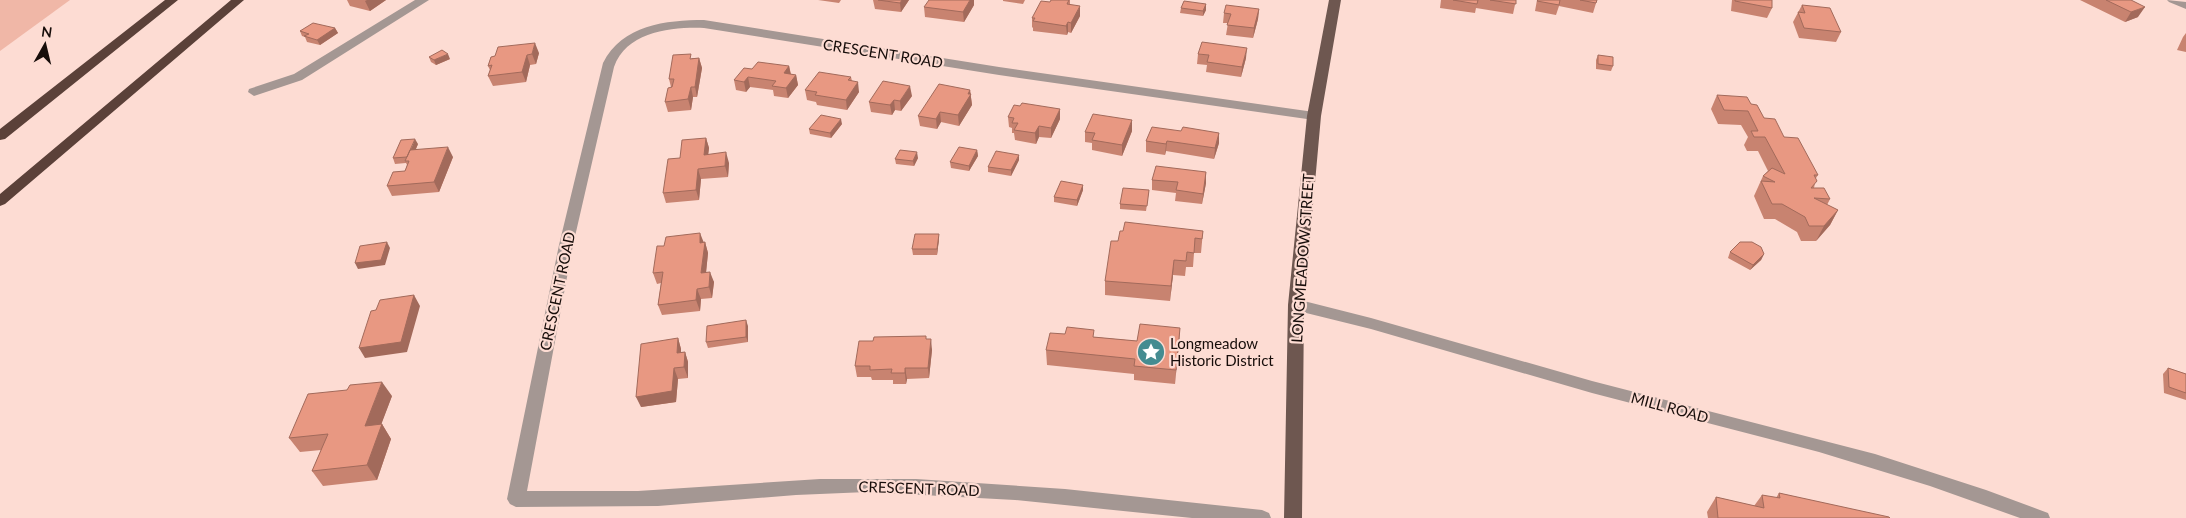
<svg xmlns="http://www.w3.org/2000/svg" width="2186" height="518" font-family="Lato,sans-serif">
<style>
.green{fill:#f0b7a7}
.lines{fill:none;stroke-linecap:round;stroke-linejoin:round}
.street{fill:#a49793;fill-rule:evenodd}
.primary{fill:#6e5750;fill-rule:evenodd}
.highway{fill:#5b4139;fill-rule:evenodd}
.wall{fill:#c88370}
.shaded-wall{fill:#a26a5b}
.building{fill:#e89882;stroke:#a26a5b}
.labels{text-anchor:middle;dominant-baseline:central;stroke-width:4.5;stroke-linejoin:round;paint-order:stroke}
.street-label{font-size:15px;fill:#170d0a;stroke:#fddcd3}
.poi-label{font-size:15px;fill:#170d0a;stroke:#fddcd3;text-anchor:start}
</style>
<rect width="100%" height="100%" fill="#fddcd3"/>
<path class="green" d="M0 0H70L0 51Z"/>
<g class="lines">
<path class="street" d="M415 0H429L302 80 254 96 248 92 249 89 294 74Z
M2167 0 2186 2V9L2169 2Z
M704 20 999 67 1314 112 1321 116 1314 120 999 75 704 28C672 27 627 31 614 67L573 245 527 491H638L820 479H916L1065 489 1262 510 1269 513 1271 518H1192L1015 500 867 492 796 495 658 506 516 507 510 504 507 499 559 245 603 63C622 25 666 20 704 20Z
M1296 299 1371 318 1592 381 1875 454 1986 490 2048 513 2050 518H2020L1930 486 1819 452 1592 393 1371 329 1290 309 1288 305 1290 301Z"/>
<path class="primary" d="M1329 0H1341L1321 116 1304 305 1302 518H1284L1288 305 1307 116Z"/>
<path class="highway" d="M165 0H178L5 139 0 140V129Z
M231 0H244L5 204 0 206V194Z"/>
</g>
<path class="wall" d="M347 0H386L370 11 350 6Z
M818 0H841L839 3Z
M873 0H909L901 12 875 9Z
M1003 0H1025L1023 4 1003 1Z
M1070 0V5L1080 16 1071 33 1068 32 1067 35 1033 31V28L1032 27V18L1050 2Z
M1441 0H1516L1513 14 1476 8 1475 13 1440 8Z
M1537 0H1597L1593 13 1559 6 1556 15 1535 11Z
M1732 0H1772V8L1767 18 1731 11Z
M2080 0H2131L2138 17 2125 22Z
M1206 4V10L1203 16 1180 13 1181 8Z
M974 5 964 22 925 17 924 7Z
M1802 5 1841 32 1836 42 1799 38 1793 22Z
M1259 9 1258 19 1253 38 1226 35 1228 23H1223L1224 13Z
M335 28 338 33 320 45 307 42 305 37 302 36 300 31Z
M2186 33V52L2177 50 2183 37Z
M539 53 536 64 530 65 526 82 493 86 488 76 490 70 488 66 491 57Z
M1198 54 1246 58 1241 77 1206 72 1207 65 1197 64Z
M1598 55 1613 66 1611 71 1596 69V60Z
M429 57 450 59 436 65 431 62Z
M692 58H699L702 68 697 97H693L691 110 668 112 665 102 671 87 669 79Z
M789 66 791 74 796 75 798 85 788 98 774 96 773 90 750 87 746 92 736 90 734 80 752 69Z
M851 77 852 81 859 92 847 110 817 105 816 102 807 100 805 90Z
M970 90 972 105 959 126 941 122 937 129 920 126 918 116Z
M1717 95 1751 104 1764 118 1784 137 1818 175 1816 178 1814 188 1830 199 1827 205 1838 210 1830 225 1816 241H1801L1797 232 1775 219H1764L1754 196 1763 176 1768 171 1758 151H1747L1744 145 1748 137 1741 125 1718 124 1711 109Z
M912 96 901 111 895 110 892 115 871 112 869 102Z
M1008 117 1060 119 1051 138 1039 137 1036 144 1015 140 1014 133H1012V128L1009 127Z
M842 124 831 138 810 134 809 129Z
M1132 131 1122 156 1092 150V143L1085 142V132Z
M1181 131 1219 133V143L1214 159 1166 151 1165 155 1146 152V141Z
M706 138 709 148 708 154 729 163 728 177 701 179 699 200 666 203 663 193 680 158Z
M418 144 416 149 453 157 439 192 392 196 387 186 405 171 407 165 406 163 395 164 393 158Z
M977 150 978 156 969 171 951 168 950 162Z
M918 158 914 166 896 164 895 159Z
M1019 160 1011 176 988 172V167Z
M1206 172V183L1202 204 1175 201 1176 193 1152 190V180Z
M1083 185V190L1077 206 1054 202V197Z
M1149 190 1146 211 1120 209V204Z
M1203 231 1201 253H1194L1193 267H1186L1185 276 1173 275 1170 301 1105 295V281L1118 241Z
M939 239 937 255H913L912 249Z
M703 242H705L708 253 706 272 714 282 712 298 701 299 700 311 662 315 658 305 661 283 657 284 653 273Z
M1730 252 1764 254 1761 260 1750 270 1728 258Z
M748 326V342L708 348 706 342Z
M1180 328 1175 384 1134 380V374L1047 365 1046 350 1094 337 1137 341Z
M678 338 681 349V352H685L688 362V378L678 379 676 402 641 407Z
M927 339 932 350 929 378 907 379 906 384H893V380H872L871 377H857L855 366Z
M2168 368 2186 374V400L2164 393 2163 374Z
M392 396 381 424H382L391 439 377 480 323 486 312 471 321 450 300 452 289 438Z
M1779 493 1890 518H1708L1707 512 1716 497 1754 506 1762 495 1776 498Z"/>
<path class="shaded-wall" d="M367 0H386L370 11 365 1Z
M902 0H909L901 12 900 3Z
M970 0H974V5L964 22 963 12Z
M1206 4V10L1203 16V11Z
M1080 6V16L1071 33V23Z
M2145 7 2138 17 2125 22 2131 12Z
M1259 9 1258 19 1253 38 1254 28Z
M1068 22V32L1067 35 1066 26Z
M335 28 338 33 320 45 317 40Z
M535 43 539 53 536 64 532 54Z
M1247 48 1246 58 1241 77 1242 67Z
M448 54 450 59 436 65 434 60Z
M527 55 530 65 526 82 522 72Z
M699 58 702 68 697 97 695 87Z
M789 66 791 76 784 73Z
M796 75 798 85 788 98 786 88Z
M748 77 750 87 746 92 744 82Z
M858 82 859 92 847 110 846 100Z
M910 86 912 96 901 111 900 101Z
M691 87 693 97 691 110 688 99Z
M970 90 972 105 959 126 958 115Z
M894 100 895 110 892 115 890 105Z
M1060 109V119L1051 138V128Z
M940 112 941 122 937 129 936 119Z
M841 119 842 124 831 138 830 133Z
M1132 120V131L1122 156V145Z
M1039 126V137L1036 144 1035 133Z
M1219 133V143L1214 159 1215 148Z
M706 138 709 148 707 165 704 155Z
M415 139 418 144 410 162 408 157Z
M1167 141 1166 151 1165 155 1166 144Z
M448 147 453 157 439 192 434 182Z
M977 150 978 156 969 171V166Z
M726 152 729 163 728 177 725 166Z
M917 152 918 158 914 166 913 161Z
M1019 155V160L1011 176V170Z
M698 169 701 179 699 200 696 190Z
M1206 172V183L1202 204 1203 194Z
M1083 185V190L1077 206V200Z
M1838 210 1830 225 1816 241 1824 226Z
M700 233 704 243H700Z
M939 234V239L937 255V249Z
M387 242 390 248 385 265 358 269 355 263Z
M705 242 708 253 705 283 701 273Z
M1764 254 1761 260 1750 270 1753 265Z
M1174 260 1173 275 1170 301 1171 286Z
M710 272 714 282 712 298 709 287Z
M697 289 701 299 700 311 696 300Z
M414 295 420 306 407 352 365 358 359 348Z
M746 320 748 326V342L746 337Z
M1180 328 1179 343 1175 384 1176 370Z
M678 338 681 349V364L677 353Z
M931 339 932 350 929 378 928 368Z
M685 352 688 362V378L684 367Z
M674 368 678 379 676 402 641 407 636 397Z
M905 368 907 379 906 384 905 373Z
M382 382 392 396 375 441 365 426Z
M382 424 391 439 377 480 367 465Z"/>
<path class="building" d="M878 0H902L900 3Z
M929 0H970L963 12 924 7Z
M1051 0H1069L1067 4 1080 6 1071 23 1068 22 1066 26 1033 21 1035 18H1032L1041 1 1050 2Z
M1453 0H1478L1477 4Z
M1490 0H1516V4Z
M1538 0H1560L1559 5 1537 1Z
M1580 0H1597L1596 3Z
M1735 0H1772V8L1735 1Z
M2106 0H2131L2145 7 2131 12Z
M1184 1 1206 4 1203 11 1181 8Z
M1226 5 1259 9 1254 28 1227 25 1231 14 1224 13Z
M1802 5 1830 8 1841 32 1804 28 1798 12 1805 13Z
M313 23 335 28 317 40 304 36 309 34 300 31Z
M1202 42 1247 48 1242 67 1207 62 1209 55 1198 54Z
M535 43 532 54 527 55 522 72 488 76 492 65 488 66 491 57 495 56 498 47Z
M442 50 448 54 434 60 429 57Z
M691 54 690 59 699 58 695 87H691L688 99 665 102 668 88 672 87 674 79H669L673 55Z
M1598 55 1613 57V66L1598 64Z
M758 62 789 66 784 73 796 75 786 88 772 86 776 81 748 77 744 82 734 80 744 68 752 69Z
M819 72 851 77 848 80 858 82 846 100 815 95 817 92 805 90Z
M883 81 910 86 900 101 894 100 890 105 869 102Z
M939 84 970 90 968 94H971L958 115 940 112 936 119 918 116Z
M1717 95 1747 97 1751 104 1757 105 1764 118 1775 119 1784 137 1798 138 1818 175H1814L1817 181 1811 188H1824L1830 199 1814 198 1838 210 1824 226H1809L1805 217 1782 204H1772L1761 181 1775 182 1763 176 1772 168 1785 174 1765 137H1754L1751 131H1758L1748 111 1724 110Z
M1022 103 1060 109 1051 128 1039 126 1035 133 1014 130 1018 123H1012L1014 118 1008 117 1014 105 1020 106Z
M1093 114 1132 120 1122 145 1092 140 1095 133 1085 132Z
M821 115 841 119 830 133 809 129Z
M1152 127 1181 131 1183 127 1219 133 1215 148 1167 141 1166 144 1146 141Z
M706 138 704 155 726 152 725 166 698 169 696 190 663 193 668 159 680 158 682 140Z
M415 139 407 157 393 158 401 140Z
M448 147 434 182 387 186 393 172 405 171 409 161H405L410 150Z
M959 147 977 150 969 166 950 162Z
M900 150 917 152 913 161 895 159Z
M996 151 1019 155 1011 170 988 167Z
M1156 166 1206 172 1203 194 1176 190 1178 182 1152 180Z
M1061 181 1083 185 1077 200 1054 197Z
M1123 188 1149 190 1147 206 1120 204Z
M1125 222 1203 231 1202 239 1195 238 1194 253 1187 252 1186 261 1174 260 1171 286 1105 281 1111 241H1118L1120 231H1123Z
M700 233V243L705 242 701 273 710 272 709 287 697 289 696 300 658 305 663 272 653 273 657 246H664L666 237Z
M915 234H939L937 249H912Z
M387 242 381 260 355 263 360 246Z
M1740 242H1752L1761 247 1764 254 1753 265 1730 252Z
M414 295 401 342 359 348 371 311 376 310 380 300Z
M746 320V337L706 342 707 326Z
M1140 324 1180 328 1176 370 1134 366 1135 359 1046 350 1050 333 1065 334 1067 327 1094 330 1093 337 1137 341Z
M926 336V339H931L928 368H905V373H891L892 369 870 370V366H855L859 341H873L874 337Z
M678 338 677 353 685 352 684 367 674 368 672 391 636 397 641 344Z
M2168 368 2186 374V393L2169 387Z
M382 382 365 426 382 424 367 465 312 471 328 434 289 438 308 394 347 390 350 385Z
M1779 493 1889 517 1890 518H1718L1716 497 1764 508 1762 495 1780 498Z"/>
<defs>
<symbol id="sight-disc" viewBox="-11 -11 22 22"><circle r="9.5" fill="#448c91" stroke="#fddcd3"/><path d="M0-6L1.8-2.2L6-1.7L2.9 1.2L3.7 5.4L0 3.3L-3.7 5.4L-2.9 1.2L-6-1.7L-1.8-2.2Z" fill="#fff"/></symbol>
</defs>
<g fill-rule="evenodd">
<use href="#sight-disc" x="1135" y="336" width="32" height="32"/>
</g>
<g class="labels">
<g class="street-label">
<text transform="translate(883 53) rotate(9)">CRESCENT ROAD</text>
<text transform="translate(1302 258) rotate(-86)">LONGMEADOW STREET</text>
<text transform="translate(557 291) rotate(-78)">CRESCENT ROAD</text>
<text transform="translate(1670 407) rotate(15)">MILL ROAD</text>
<text transform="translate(919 488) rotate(2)">CRESCENT ROAD</text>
</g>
<g class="poi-label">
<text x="1170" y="343">Longmeadow<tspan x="1170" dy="17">Historic District</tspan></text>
</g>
</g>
<g transform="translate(45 45) rotate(8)" stroke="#fddcd3" stroke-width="4" paint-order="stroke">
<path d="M0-4L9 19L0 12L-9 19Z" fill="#170d0a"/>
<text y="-8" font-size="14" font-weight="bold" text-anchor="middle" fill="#170d0a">N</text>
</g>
</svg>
